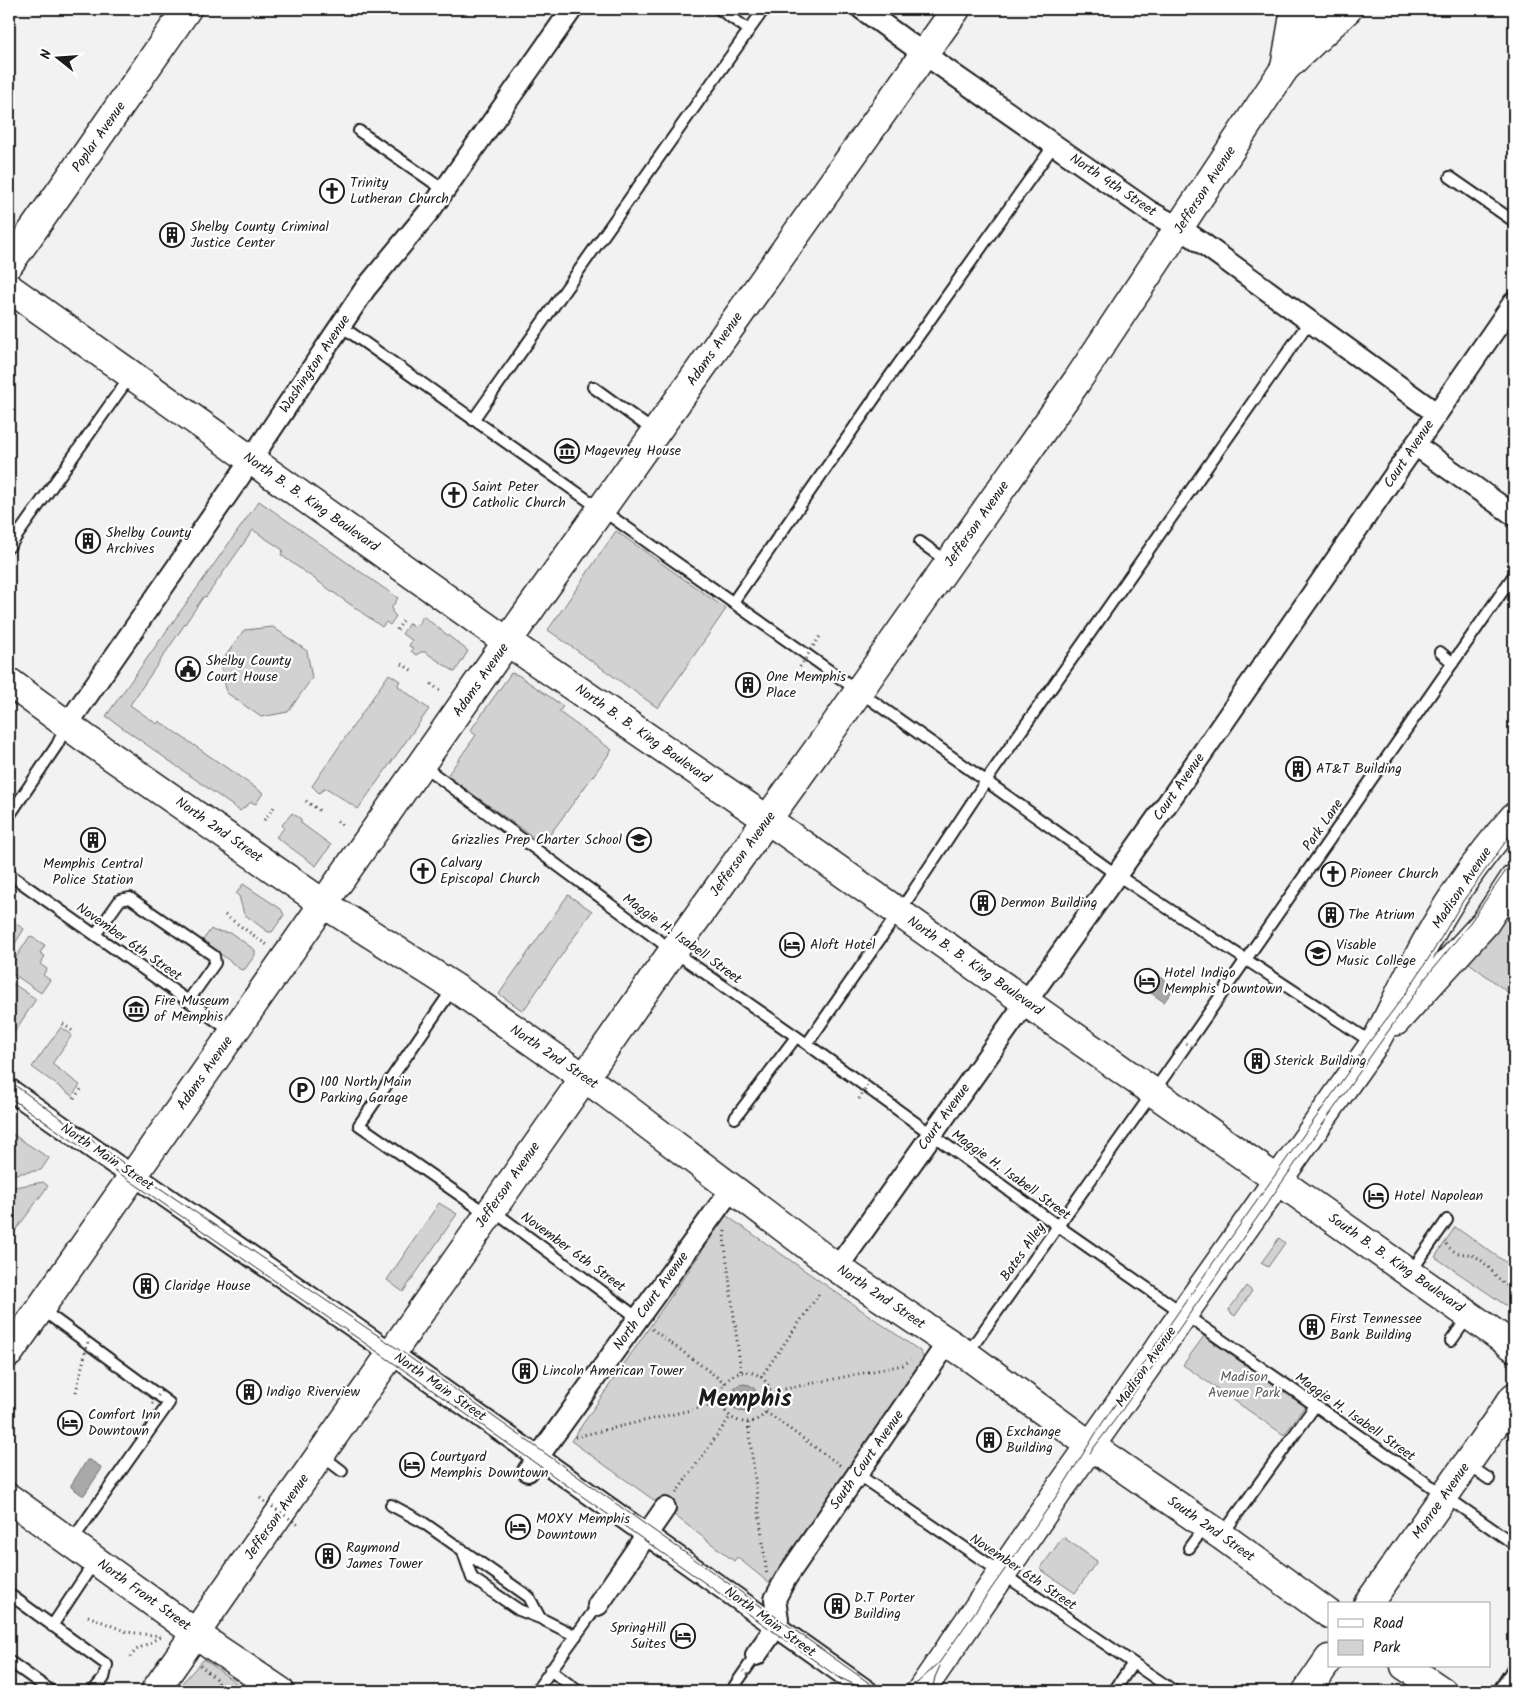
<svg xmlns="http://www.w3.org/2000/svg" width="1523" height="1700" font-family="Kalam,sans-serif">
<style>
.green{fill:#d2d2d2;stroke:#777}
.water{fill:#a8a8a8;stroke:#707070}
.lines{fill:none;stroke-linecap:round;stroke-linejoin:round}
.lane-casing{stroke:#1c1c1c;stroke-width:14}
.street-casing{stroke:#1c1c1c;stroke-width:24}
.secondary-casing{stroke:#1c1c1c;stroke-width:31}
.primary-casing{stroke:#1c1c1c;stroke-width:31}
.path{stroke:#1c1c1c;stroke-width:3;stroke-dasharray:1 4;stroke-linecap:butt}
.lane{stroke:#fff;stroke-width:10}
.street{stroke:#fff;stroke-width:20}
.secondary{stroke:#fff;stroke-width:28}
.primary{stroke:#fff;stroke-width:28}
.tram{stroke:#1c1c1c;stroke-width:1}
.path-bridge{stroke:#1c1c1c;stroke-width:3;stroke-dasharray:1 4;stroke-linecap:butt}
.labels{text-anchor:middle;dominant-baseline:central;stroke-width:4.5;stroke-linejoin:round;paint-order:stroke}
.street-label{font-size:14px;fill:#1c1c1c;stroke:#fff}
.poi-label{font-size:14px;fill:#1c1c1c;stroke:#fff;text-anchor:start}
.park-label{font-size:14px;fill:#5c5c5c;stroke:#fff}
.town-label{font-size:24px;font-weight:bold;fill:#1c1c1c;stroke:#fff}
</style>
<rect width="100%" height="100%" fill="#f2f2f2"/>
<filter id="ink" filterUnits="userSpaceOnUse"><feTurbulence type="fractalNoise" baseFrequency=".02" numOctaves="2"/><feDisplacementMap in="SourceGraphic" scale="10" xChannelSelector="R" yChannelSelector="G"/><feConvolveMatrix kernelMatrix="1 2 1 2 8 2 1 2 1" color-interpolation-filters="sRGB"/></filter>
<g filter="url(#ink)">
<path class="green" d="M259 501 398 598 392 607V612L396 616 390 625 386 622 382 627 281 555 283 550 253 530 206 597 204 596 130 705 157 724 159 721 263 793 256 804 251 802 240 811 106 716Z
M616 531 726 609 658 708 548 630Z
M423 616 468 651 455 672 425 652H421L416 655 411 651 413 648 409 646 412 640 402 634 409 623 412 626 418 625Z
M273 627 307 651 312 678 288 712 261 717 227 693 220 664 244 630Z
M511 673 518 675 563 706 559 712 612 750 543 844 447 776 476 735 470 731Z
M389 674 400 681 398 684 399 687 429 709 358 809 328 789H324L319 793 312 786Z
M292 813 301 819V823L331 845 316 866 276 837 284 828 282 825Z
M243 884 281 909 284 915 272 932H268L244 914 239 896 236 894Z
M1514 892V997L1464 959Z
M568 895 592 911 523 1011 499 994Z
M9 919 24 929 9 953Z
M211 929 214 931 231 933 255 950V955L245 969 241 970 203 940Z
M30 936 45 945 40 953 45 956 40 964 47 969 43 975 50 980 41 993 9 971V968Z
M9 981 36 999 13 1034 9 1031Z
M61 1027 72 1035 52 1064 80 1085 72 1096 32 1067Z
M9 1132 49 1158 41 1170 9 1175Z
M43 1182 48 1186 10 1238 9 1237V1188Z
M439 1203 457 1214 403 1292 387 1280Z
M723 1216H727L920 1351 924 1359 769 1583 737 1557 734 1561 665 1508 571 1441 711 1238 714 1226Z
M1455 1227 1514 1268V1311L1435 1257Z
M1279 1238 1285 1243 1268 1267 1261 1263Z
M1246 1286 1252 1291 1235 1316 1228 1311Z
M1204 1336 1305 1406 1284 1435 1183 1365Z
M1063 1537 1097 1561 1075 1593 1040 1569Z
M203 1660H205L247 1691H175Z"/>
<path class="water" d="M1149 969 1175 987 1164 1002 1138 984Z
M730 1398a14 14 0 1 1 28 0a14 14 0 1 1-28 0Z
M87 1460H90L101 1467V1470L84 1495H82L71 1487V1485Z"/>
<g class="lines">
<defs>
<path id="lane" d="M719 9 749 30
M359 131 444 190
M1450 177 1512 220
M341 326 986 781 1117 875 1373 1043
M593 387 655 432
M473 420 764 9
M920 542 948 562
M9 547 131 375
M733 602 890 376 1054 145
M1440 652 1453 663
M422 765 673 951 807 1044 1058 1226 1514 1544
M9 816 57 745 66 726
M9 874 232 1032
M95 935 120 900 130 898 214 956 215 963 188 1001
M454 987 359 1125 487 1214
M807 1044 910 896 986 781 1309 322
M735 1118 796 1037
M492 1210 638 1318
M1410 1273 1447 1220
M41 1309 169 1403 71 1542
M1451 1341 1468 1317
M967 1354 1166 1074 1514 575
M321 1455 342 1471
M1467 1464 1489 1479
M857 1474 1174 1691
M391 1505 421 1521 529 1597 540 1618
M1222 1535 1315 1406
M1189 1548 1206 1525
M462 1549 472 1578 519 1610 540 1618 576 1636
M9 1594 107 1665 104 1678 93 1691
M52 1626 95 1561
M9 1661 51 1691
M550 1670 578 1691
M536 1691 598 1605
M731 1691 756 1655
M1114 1691 1133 1663
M1498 1691 1514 1667"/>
<path id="street" d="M862 9 924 54 1149 211 1180 228 1202 243 1436 413
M1415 445 1514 515
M67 725 236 482 365 289 431 209 572 9
M9 1089 116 1165 134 1175 391 1353 867 1691
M837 1268 1174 794 1514 302
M528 1471 732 1188
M598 1605 665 1508
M756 1655 773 1631 778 1619 775 1599 786 1578 948 1342"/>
<path id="secondary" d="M9 264 69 179 187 9
M9 288 502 638 768 820 1514 1347
M9 682 85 738 324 904 454 987 606 1093 837 1268 967 1355 1094 1448 1222 1536 1329 1614
M1396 1021 1485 923 1514 879
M9 1353 492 663 956 9
M9 1498 216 1648 280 1691
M1368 1604 1514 1397
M1405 1666 1442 1691
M155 1691 673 951 823 742 1077 381 1285 68 1317 9
M921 1691 1057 1493 1374 1044C1389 1018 1400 991 1414 965 1441 912 1475 861 1514 817
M1307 1691 1329 1659"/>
<path id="primary" d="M1285 68 1348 9
M1285 68 1295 9"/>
</defs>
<use href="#lane" class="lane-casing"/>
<use href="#street" class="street-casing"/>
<use href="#secondary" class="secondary-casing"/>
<use href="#primary" class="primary-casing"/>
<path class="path" d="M397 630 404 619
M402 664 414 672
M431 684 442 692
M306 801 320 811
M264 820 274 807
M337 821 343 826
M225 915 267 945
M63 1024 74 1032
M74 1098 83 1087
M725 1231 724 1238 741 1372
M1446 1244C1458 1259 1467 1250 1478 1258 1492 1267 1497 1283 1514 1289
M652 1329 725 1383
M721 1397a25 25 0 1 1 50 0a25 25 0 1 1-50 0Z
M761 1377 819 1294
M770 1392 903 1365 911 1360
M766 1412 841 1466
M748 1423 767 1576
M575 1437 721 1403
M676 1493 730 1417
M88 1616 127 1632 160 1636
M130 1657 136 1650 160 1637
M200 1665 217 1680 219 1691"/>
<use href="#lane" class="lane"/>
<use href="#street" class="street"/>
<use href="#secondary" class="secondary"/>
<use href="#primary" class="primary"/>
<path class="tram" d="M9 1081 136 1172 395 1347 879 1690
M9 1097 408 1373 842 1680
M1090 1453 1117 1417 1427 976 1467 927 1514 859
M836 1676 864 1689 881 1691 895 1690 917 1683 939 1663 1058 1494 1101 1425 1179 1311 1370 1041 1406 993 1432 953 1463 901 1514 830
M932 1691 935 1677 940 1666"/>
<path class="path-bridge" d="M800 667 820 636
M1181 1041 1193 1047
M859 1099 870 1082
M76 1392 89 1337
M152 1404 162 1390
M260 1498 300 1526
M739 1668 750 1676"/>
</g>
</g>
<defs>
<symbol id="church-ring" viewBox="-11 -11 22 22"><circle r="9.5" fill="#fff" stroke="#1c1c1c" stroke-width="1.5"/><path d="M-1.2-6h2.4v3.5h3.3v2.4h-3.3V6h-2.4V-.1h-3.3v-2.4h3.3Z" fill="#1c1c1c"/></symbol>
<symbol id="building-ring" viewBox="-11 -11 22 22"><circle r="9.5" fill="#fff" stroke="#1c1c1c" stroke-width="1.5"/><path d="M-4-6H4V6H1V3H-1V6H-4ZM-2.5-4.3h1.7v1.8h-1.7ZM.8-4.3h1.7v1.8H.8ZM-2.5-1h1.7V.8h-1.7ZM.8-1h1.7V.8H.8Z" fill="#1c1c1c"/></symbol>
<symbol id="museum-ring" viewBox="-11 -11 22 22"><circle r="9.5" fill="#fff" stroke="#1c1c1c" stroke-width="1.5"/><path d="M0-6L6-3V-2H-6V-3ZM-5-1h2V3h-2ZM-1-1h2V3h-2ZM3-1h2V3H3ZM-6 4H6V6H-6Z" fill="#1c1c1c"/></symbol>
<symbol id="civic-ring" viewBox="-11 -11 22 22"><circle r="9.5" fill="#fff" stroke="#1c1c1c" stroke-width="1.5"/><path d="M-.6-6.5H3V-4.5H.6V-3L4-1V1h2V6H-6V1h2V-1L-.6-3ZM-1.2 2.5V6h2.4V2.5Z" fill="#1c1c1c"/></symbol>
<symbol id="school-ring" viewBox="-11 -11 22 22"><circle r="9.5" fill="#fff" stroke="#1c1c1c" stroke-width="1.5"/><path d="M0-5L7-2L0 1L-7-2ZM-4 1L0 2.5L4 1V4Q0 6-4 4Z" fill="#1c1c1c"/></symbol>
<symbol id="hotel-ring" viewBox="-11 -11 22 22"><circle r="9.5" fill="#fff" stroke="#1c1c1c" stroke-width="1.5"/><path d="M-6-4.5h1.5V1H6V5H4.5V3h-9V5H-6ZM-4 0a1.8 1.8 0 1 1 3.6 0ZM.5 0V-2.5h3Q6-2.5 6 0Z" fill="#1c1c1c"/></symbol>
<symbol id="university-ring" viewBox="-11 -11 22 22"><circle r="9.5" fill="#fff" stroke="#1c1c1c" stroke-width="1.5"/><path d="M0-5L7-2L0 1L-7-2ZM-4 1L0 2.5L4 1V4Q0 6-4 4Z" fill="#1c1c1c"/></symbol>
<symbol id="parking-ring" viewBox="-11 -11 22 22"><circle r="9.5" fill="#fff" stroke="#1c1c1c" stroke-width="1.5"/><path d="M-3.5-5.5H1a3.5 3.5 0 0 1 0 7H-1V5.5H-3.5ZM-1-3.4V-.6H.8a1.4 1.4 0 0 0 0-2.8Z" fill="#1c1c1c"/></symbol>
</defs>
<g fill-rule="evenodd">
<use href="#church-ring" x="318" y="177" width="28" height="28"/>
<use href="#building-ring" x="158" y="221" width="28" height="28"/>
<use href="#museum-ring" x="553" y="437" width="28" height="28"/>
<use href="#church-ring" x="440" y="481" width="28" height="28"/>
<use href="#building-ring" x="74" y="527" width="28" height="28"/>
<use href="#civic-ring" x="174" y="655" width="28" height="28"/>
<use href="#building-ring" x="734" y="671" width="28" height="28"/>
<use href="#building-ring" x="1284" y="755" width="28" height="28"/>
<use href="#building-ring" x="79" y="826" width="28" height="28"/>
<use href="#school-ring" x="625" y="826" width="28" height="28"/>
<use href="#church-ring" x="409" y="857" width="28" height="28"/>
<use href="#church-ring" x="1319" y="860" width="28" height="28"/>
<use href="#building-ring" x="969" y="889" width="28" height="28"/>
<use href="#building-ring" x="1317" y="901" width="28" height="28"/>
<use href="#hotel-ring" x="778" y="931" width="28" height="28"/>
<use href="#university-ring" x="1304" y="939" width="28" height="28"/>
<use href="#hotel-ring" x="1133" y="967" width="28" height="28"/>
<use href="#museum-ring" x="122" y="995" width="28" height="28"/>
<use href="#building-ring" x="1243" y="1047" width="28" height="28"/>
<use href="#parking-ring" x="288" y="1076" width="28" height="28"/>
<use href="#hotel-ring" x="1362" y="1182" width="28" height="28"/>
<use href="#building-ring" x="132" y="1272" width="28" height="28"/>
<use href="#building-ring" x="1298" y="1313" width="28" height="28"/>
<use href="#building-ring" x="511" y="1357" width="28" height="28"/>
<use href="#building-ring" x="235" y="1378" width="28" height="28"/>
<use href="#hotel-ring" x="56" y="1409" width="28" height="28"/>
<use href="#building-ring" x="975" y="1426" width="28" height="28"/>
<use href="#hotel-ring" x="398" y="1451" width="28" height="28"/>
<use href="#hotel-ring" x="504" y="1513" width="28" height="28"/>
<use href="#building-ring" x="314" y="1542" width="28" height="28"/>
<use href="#building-ring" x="823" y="1592" width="28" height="28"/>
<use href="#hotel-ring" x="669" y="1622" width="28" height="28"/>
</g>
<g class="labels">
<g class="street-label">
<text transform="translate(99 137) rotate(-55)">Poplar Avenue</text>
<text transform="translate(1113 185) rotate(34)">North 4th Street</text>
<text transform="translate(1205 190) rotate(-57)">Jefferson Avenue</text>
<text transform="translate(715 349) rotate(-55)">Adams Avenue</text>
<text transform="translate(315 364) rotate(-56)">Washington Avenue</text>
<text transform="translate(1409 454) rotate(-56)">Court Avenue</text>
<text transform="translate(311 502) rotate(35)">North B. B. King Boulevard</text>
<text transform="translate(977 524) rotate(-55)">Jefferson Avenue</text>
<text transform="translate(481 680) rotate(-55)">Adams Avenue</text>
<text transform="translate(643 734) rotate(35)">North B. B. King Boulevard</text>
<text transform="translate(1179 787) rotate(-55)">Court Avenue</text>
<text transform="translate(1323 825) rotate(-55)">Park Lane</text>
<text transform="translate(219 830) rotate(35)">North 2nd Street</text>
<text transform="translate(743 854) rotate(-54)">Jefferson Avenue</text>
<text transform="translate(1462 888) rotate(-56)">Madison Avenue</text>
<text transform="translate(682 939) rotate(36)">Maggie H. Isabell Street</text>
<text transform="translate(129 942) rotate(35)">November 6th Street</text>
<text transform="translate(975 966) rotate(35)">North B. B. King Boulevard</text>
<text transform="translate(554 1057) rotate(34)">North 2nd Street</text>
<text transform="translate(205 1073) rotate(-55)">Adams Avenue</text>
<text transform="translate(944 1117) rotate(-54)">Court Avenue</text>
<text transform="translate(107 1157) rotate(34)">North Main Street</text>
<text transform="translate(1011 1175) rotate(36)">Maggie H. Isabell Street</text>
<text transform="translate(508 1185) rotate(-55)">Jefferson Avenue</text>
<text transform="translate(573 1252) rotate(36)">November 6th Street</text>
<text transform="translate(1023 1252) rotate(-55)">Bates Alley</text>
<text transform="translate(1396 1263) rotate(35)">South B. B. King Boulevard</text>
<text transform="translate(881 1297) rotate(34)">North 2nd Street</text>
<text transform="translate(651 1301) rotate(-54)">North Court Avenue</text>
<text transform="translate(1146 1367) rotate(-55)">Madison Avenue</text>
<text transform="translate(440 1387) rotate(35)">North Main Street</text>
<text transform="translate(1355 1417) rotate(35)">Maggie H. Isabell Street</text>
<text transform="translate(867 1460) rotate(-55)">South Court Avenue</text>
<text transform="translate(1441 1501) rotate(-55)">Monroe Avenue</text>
<text transform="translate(277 1517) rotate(-55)">Jefferson Avenue</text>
<text transform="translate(1211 1529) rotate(35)">South 2nd Street</text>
<text transform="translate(1023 1572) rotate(34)">November 6th Street</text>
<text transform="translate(144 1595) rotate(36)">North Front Street</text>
<text transform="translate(770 1622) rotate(36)">North Main Street</text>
</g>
<g class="poi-label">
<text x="350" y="183">Trinity<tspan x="350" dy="16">Lutheran Church</tspan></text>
<text x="190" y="227">Shelby County Criminal<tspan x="190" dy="16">Justice Center</tspan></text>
<text x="584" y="451">Magevney House</text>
<text x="472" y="487">Saint Peter<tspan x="472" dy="16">Catholic Church</tspan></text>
<text x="106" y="533">Shelby County<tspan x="106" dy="16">Archives</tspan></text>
<text x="206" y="661">Shelby County<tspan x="206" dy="16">Court House</tspan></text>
<text x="766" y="677">One Memphis<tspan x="766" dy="16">Place</tspan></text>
<text x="1316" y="769">AT&amp;T Building</text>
<text x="622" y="840" text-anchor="end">Grizzlies Prep Charter School</text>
<text x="440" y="863">Calvary<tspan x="440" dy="16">Episcopal Church</tspan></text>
<text x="93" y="864" text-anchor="middle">Memphis Central<tspan x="93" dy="16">Police Station</tspan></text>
<text x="1350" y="874">Pioneer Church</text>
<text x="1000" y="903">Dermon Building</text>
<text x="1348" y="915">The Atrium</text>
<text x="810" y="945">Aloft Hotel</text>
<text x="1336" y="945">Visable<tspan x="1336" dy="16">Music College</tspan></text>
<text x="1164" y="973">Hotel Indigo<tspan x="1164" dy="16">Memphis Downtown</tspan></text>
<text x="154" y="1001">Fire Museum<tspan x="154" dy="16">of Memphis</tspan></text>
<text x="1274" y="1061">Sterick Building</text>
<text x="320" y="1082">100 North Main<tspan x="320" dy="16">Parking Garage</tspan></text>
<text x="1394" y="1196">Hotel Napolean</text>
<text x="164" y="1286">Claridge House</text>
<text x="1330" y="1319">First Tennessee<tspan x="1330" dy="16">Bank Building</tspan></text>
<text x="542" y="1371">Lincoln American Tower</text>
<text x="266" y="1392">Indigo Riverview</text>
<text x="88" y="1415">Comfort Inn<tspan x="88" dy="16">Downtown</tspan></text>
<text x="1006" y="1432">Exchange<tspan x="1006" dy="16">Building</tspan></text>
<text x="430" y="1457">Courtyard<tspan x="430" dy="16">Memphis Downtown</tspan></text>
<text x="536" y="1519">MOXY Memphis<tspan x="536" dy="16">Downtown</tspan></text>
<text x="346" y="1548">Raymond<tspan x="346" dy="16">James Tower</tspan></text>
<text x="854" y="1598">D.T Porter<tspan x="854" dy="16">Building</tspan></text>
<text x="666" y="1628" text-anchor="end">SpringHill<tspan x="666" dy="16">Suites</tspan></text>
</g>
<g class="park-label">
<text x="1244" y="1377">Madison<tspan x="1244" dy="16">Avenue Park</tspan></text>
</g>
<g class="town-label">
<text x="745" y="1399">Memphis</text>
</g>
</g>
<rect width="1523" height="1700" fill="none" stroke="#fff" stroke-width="30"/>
<rect x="15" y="15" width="1493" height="1670" fill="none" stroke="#1c1c1c" stroke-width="2" filter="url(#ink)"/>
<rect x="1328" y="1602" width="162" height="65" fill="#ffffff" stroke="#a4a4a4"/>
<rect x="1338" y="1619" width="25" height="8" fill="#ffffff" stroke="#a4a4a4"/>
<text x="1373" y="1628" font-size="15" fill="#1c1c1c">Road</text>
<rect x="1338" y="1640" width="25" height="15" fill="#d2d2d2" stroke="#a4a4a4"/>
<text x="1373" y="1652" font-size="15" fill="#1c1c1c">Park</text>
<g transform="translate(58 58) rotate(287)" stroke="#ffffff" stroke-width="4" paint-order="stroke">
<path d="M0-4L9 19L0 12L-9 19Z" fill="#1c1c1c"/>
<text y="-8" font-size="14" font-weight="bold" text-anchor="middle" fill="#1c1c1c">N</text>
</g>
</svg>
